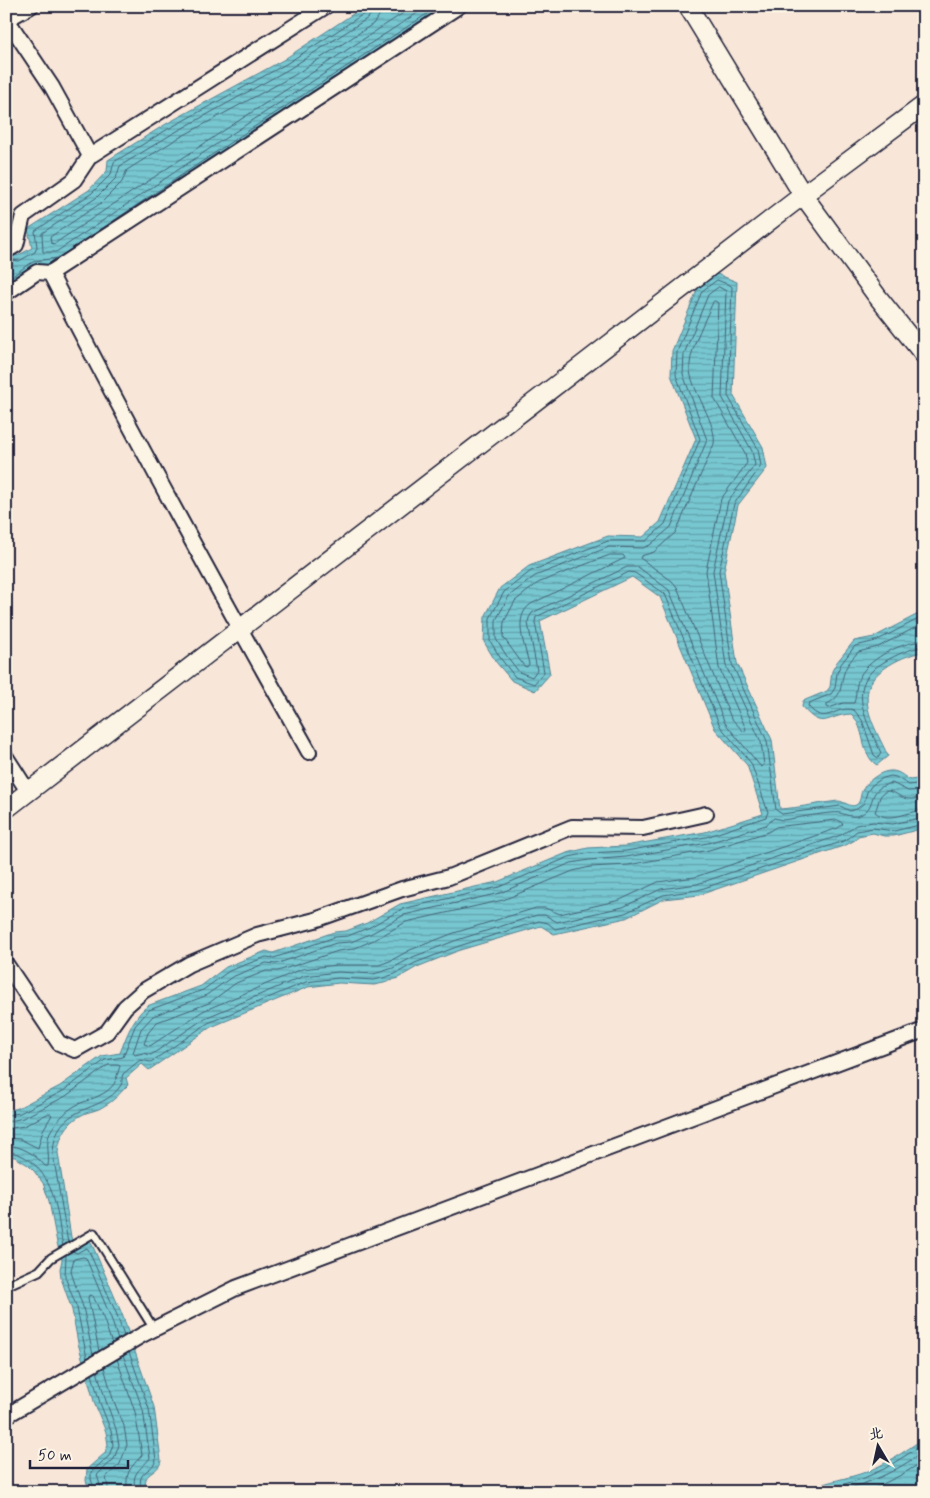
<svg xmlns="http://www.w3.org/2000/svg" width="930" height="1498" font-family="Mynerve,'LXGW WenKai TC',sans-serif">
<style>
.water{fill:url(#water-rules);stroke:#558595}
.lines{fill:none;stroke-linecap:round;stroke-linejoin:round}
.shore{stroke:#446477;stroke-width:1}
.service-casing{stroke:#22223b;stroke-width:11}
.minor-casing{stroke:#22223b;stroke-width:18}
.tertiary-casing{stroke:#22223b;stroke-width:21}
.service{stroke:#fcf5e5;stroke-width:7}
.minor{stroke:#fcf5e5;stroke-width:14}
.tertiary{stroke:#fcf5e5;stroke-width:18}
</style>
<defs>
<pattern id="water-rules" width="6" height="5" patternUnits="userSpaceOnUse" patternTransform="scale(1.25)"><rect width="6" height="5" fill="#77c7d1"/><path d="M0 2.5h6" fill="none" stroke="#61a1ab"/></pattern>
</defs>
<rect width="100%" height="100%" fill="#f8e6d9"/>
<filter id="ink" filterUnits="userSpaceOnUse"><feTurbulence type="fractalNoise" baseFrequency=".02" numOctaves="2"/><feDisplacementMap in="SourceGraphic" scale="10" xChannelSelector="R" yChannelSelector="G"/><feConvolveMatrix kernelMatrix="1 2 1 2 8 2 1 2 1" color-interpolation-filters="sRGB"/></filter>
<g filter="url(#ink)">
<path class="water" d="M365 6H448L59 263 37 266 6 287V257L12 253 17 256 32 248 28 229 89 190 107 171 108 160 166 124 283 60Z
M717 274 737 282 733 395 763 447 767 468 738 505 724 571 737 663 772 740 780 809C799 808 819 803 838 801 844 801 850 808 856 805 861 802 860 795 862 791 867 780 885 767 897 772 901 773 906 778 910 780L924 778V828L894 836H884L873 833 858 836 855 840 846 845 699 895 664 899 626 918 554 934 541 926 460 950 417 967 398 978 384 983 374 985 339 983 308 987 211 1027 149 1070 142 1064 126 1078 128 1085C120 1093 114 1101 104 1106 99 1110 92 1111 86 1113 69 1120 59 1135 58 1153L71 1237 75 1248 87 1241 91 1242 122 1314 154 1407 161 1460C160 1475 138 1471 148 1492H91L86 1481 87 1469 105 1453 108 1445 106 1432 95 1405 78 1343 72 1310 61 1278 60 1269 62 1260 57 1243 49 1201 43 1183 34 1171 28 1165 15 1157 6 1156V1111L18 1108 60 1086 102 1056 120 1053C127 1035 132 1019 147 1006L201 986 226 967 266 951 273 953 334 932 346 931 367 923 400 904 497 882 567 853 588 848 625 846 705 832 763 814 747 765 715 729 660 597 632 577 540 621 550 674 535 691 512 681 496 662 484 642 485 617 500 588 529 566 608 536 643 537 660 522 696 439 671 375 672 351 698 288Z
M924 611V652C910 654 896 660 885 668 850 691 875 727 888 756L877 765C860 755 866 727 851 714 826 715 824 732 802 707L803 701 827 691 830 687 832 671 837 662 854 641 874 637Z
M924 1438V1492H805C822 1482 841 1480 860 1474 884 1466 904 1452 924 1438Z"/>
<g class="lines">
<path class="shore" d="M373 6 372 13 368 18 289 69 172 134 120 166 116 178 96 198 42 233 43 252H56L224 139 428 6
M381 6 379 16 373 24 293 76 175 140 127 170 122 182 101 203 50 237 51 243 54 244 220 133 414 6
M6 261 12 260 19 261 35 252 37 247 35 231 92 193 111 174 114 162 168 129 286 64 365 13 367 6
M6 281 26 266 35 261 58 258 228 144 439 6
M719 287 726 291 722 397 752 451 755 465 728 501 713 571 726 666 761 742 764 765 761 767 725 723 669 590 638 567H627L532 613 529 618 528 623 537 670 532 677 519 672 506 655 496 639V620L509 596 535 576 609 547 643 548 650 545 671 527 707 440 683 374 684 354 708 295Z
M715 301 718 303 714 398 745 453 747 463 721 499 706 571 719 668 746 729 744 732 731 718 677 587 672 581 640 558 641 556 654 552 676 532 714 444C717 423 693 393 690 371 688 351 705 321 713 302Z
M610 555H623L625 558 531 604C512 617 525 646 529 664L527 667 524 666 503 637 504 622 515 601 538 583Z
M924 616 876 641 855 646 841 664 837 673 835 688 831 694 809 703 808 706C826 728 835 704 854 710L862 720 874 755 878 758 881 753C871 729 848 694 872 671 875 667 880 665 884 662 896 655 910 648 924 647
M924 623 878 647 858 652C853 658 846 665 844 673 839 688 844 695 827 704V707L829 708 843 703H854C857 694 855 685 860 676 871 657 902 642 924 641
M924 790 908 791 892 783C865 789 878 805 862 814 853 819 848 815 840 813 832 811 793 819 782 820L774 818 766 825 708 843 626 857 589 860 571 863 500 893 404 915 372 933 351 942 336 943 276 964 266 963 232 977 205 996 153 1016 141 1029 133 1053 135 1055 143 1053 151 1055 205 1018 304 976 338 972 373 974 381 972 393 968 413 957 457 940 537 915H545L557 922 623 907 661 889 697 884 841 835 856 825 873 822 893 824 924 817
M924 797C917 799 910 800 904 798 896 795 887 785 880 797 878 802 877 808 875 812 889 824 908 811 924 810
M838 820 843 824 838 828 695 877 658 882 620 900 560 914 545 908H536L454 933 410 950 390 961 379 965H337L302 969 203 1011 150 1046 144 1044 148 1033 157 1022 209 1003 236 983 266 971H278L338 951 353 949 376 939 406 922 503 900 573 871 590 867 628 865 709 850 768 832 776 827Z
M6 1115 20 1113 63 1091 105 1060 123 1057 135 1026 149 1010 203 990 229 971 266 957 274 958 335 937 348 936 370 927 402 909 499 887 569 857 589 853 626 851 706 837 766 817 768 812 751 763 720 726 665 594 635 573 629 572 536 617 535 622 544 672 534 684 515 677 501 659 490 641V618L504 592 531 571 608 541H646L665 524 700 439 676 375 677 352 702 291 717 280 730 285 732 287 728 396 758 449 761 466 734 504 719 571 732 664 767 741 776 810 782 814 840 806 850 811 857 809 864 803 867 792 872 785 883 778 891 776 896 777 909 785 924 783
M6 1122 23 1118 66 1096 108 1065H118L120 1066C119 1069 115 1083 114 1084 106 1095 93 1098 81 1103 68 1108 57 1120 50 1132 45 1143 50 1155 48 1166H45C35 1154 22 1146 6 1145
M6 1129 24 1126 49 1113 52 1115 43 1130 38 1148 20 1139 6 1138
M6 1152C31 1152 48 1177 54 1199 59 1214 59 1230 63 1246
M68 1243 53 1154C54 1101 102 1116 121 1085 123 1082 121 1078 123 1074L140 1060 151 1062 208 1023 306 982 338 978 374 980 383 978 395 974 415 963 459 946 539 921 548 923 555 929 625 913 663 895 698 890 844 841 857 831 873 828 894 831 924 824
M72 1251 77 1253 86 1248 88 1249 117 1315 124 1336
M66 1255 65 1277 77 1308 87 1358
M99 1351 88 1298 89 1295 93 1296 104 1320 112 1344
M129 1352 149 1409 156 1460C153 1472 133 1471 143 1492
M93 1355 83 1307 72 1275 71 1270 74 1259 83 1257 86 1258 111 1318 118 1340
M123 1355 143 1410 150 1458C140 1471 130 1472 136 1492
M117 1359 135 1412 142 1455C131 1468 124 1472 128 1492
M104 1367 113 1399 124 1426 127 1445 120 1464 106 1477 109 1492
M97 1371 106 1401 116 1429 119 1445 114 1459 97 1475 102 1492
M92 1374 100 1403 111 1431 113 1445 109 1456 91 1472V1479L95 1492
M816 1492 862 1479 884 1469 924 1444
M835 1492C871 1483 894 1473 924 1451
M867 1492 901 1475 924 1461"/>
<defs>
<path id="service" d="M6 1286 39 1271 51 1258 94 1233 154 1329"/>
<path id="minor" d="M6 18 52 87 90 156
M6 20 31 6
M6 251 16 245 23 216 74 180 90 156 326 6
M50 273C133 435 220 594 309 752
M6 293 37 272 50 273 459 6
M6 757 29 793
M6 964 59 1043 75 1050 107 1032 125 1007 143 991 189 964 257 935 315 920 402 889 449 877 572 827 643 828 706 814
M6 1416 142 1335 236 1288 924 1030"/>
<path id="tertiary" d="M688 6 803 195 877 296 924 355
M6 809 803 195 924 105"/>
</defs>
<use href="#service" class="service-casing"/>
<use href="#minor" class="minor-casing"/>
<use href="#tertiary" class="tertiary-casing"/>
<use href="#service" class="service"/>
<use href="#minor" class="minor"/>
<use href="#tertiary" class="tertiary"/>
</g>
</g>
<rect width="930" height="1498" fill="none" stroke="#fcf5e5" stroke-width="25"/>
<rect x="12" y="12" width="905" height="1473" fill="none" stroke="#22223b" stroke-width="2" filter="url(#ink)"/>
<g transform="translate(878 1446) rotate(351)" stroke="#fcf5e5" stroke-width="4" paint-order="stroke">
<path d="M0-4L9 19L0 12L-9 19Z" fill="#22223b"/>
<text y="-8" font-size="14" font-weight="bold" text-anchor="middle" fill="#22223b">北</text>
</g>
<path d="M30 1460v8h98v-8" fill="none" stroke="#22223b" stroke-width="2.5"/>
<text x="38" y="1460" font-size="15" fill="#22223b" stroke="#fcf5e5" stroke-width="4" paint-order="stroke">50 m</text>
</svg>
